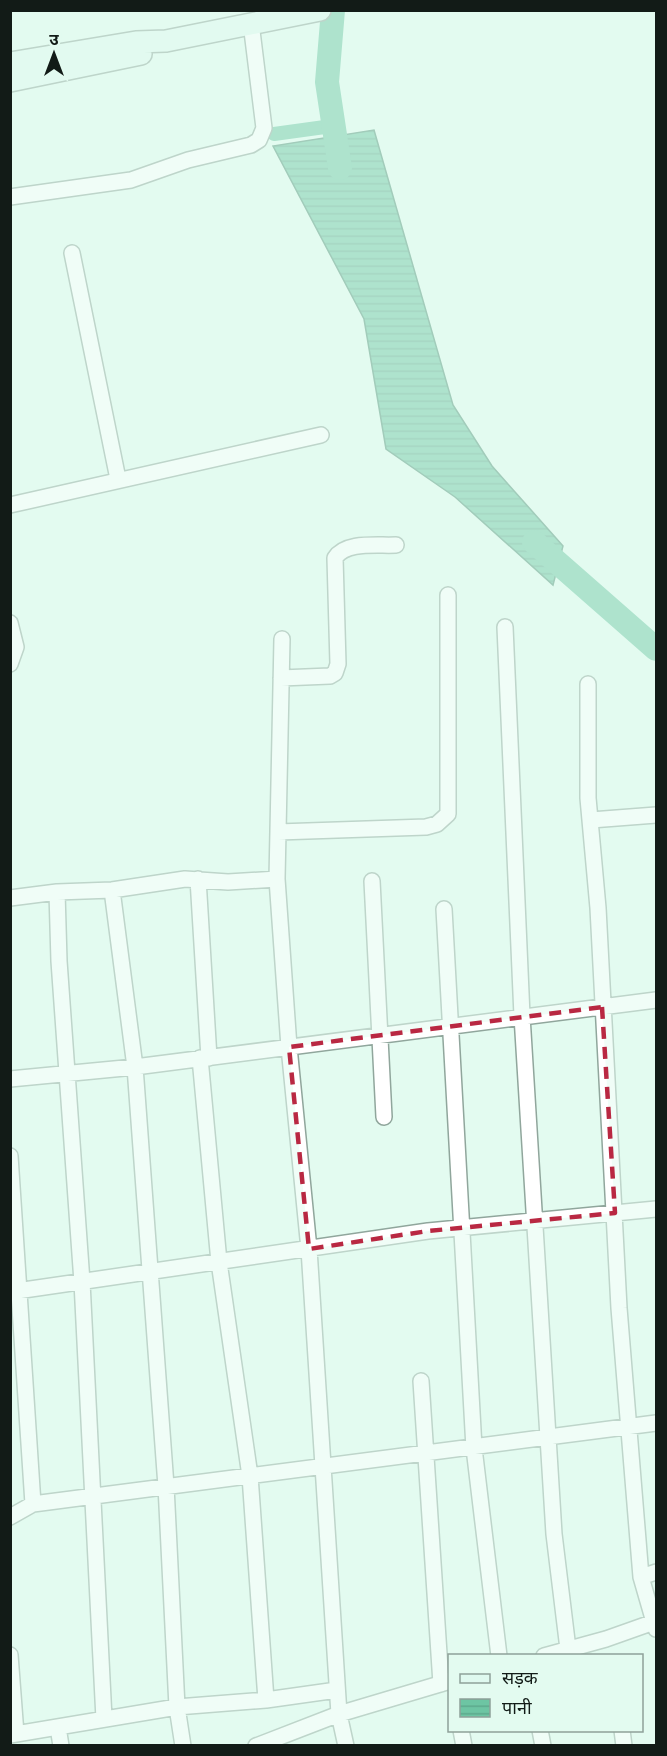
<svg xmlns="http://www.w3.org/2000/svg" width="667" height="1756" font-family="Mulish,'Noto Sans Devanagari',sans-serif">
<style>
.water{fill:url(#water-rules);stroke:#529279;stroke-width:1.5}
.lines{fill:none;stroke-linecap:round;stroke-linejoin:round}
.canal{stroke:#6dc5a3;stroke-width:14}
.river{stroke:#6dc5a3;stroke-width:24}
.minor-casing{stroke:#90a69c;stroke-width:18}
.secondary-casing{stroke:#90a69c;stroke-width:24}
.minor{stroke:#fff;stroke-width:15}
.secondary{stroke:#dff9ef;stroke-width:21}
.marked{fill:none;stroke:#b92842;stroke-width:4.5;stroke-dasharray:12 8;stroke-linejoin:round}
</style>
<defs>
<pattern id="water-rules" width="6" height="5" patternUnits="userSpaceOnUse" patternTransform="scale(1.5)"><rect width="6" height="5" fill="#6dc5a3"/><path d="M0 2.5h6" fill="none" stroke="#5da98c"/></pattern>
</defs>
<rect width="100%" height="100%" fill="#e3fbf0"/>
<path class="water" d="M374 130 453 405 492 466 563 546 553 585 455 497 386 449 364 319 273 146Z"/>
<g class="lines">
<path class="canal" d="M274 134 332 126"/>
<path class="river" d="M333 10 327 82 340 168
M534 542 656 649"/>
<defs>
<path id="minor" d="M10 197 131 180 188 160 251 145 259 140 264 128 251 23
M72 253 118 479
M10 505 321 435
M10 623 16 647 10 664
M505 627 522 1016 548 1437 554 1534 568 1649
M282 639 277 879 289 1047 309 1249 339 1714 346 1746
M281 678 330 676 335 673 338 664 335 558C346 541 377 546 396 545
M588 684V798L598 908 619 1308 641 1577 656 1629
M591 820 656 815
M278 832 426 827 437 824 448 814V595
M198 879 209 1058
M372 881 384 1117
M112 890 135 1067 166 1486 177 1707 183 1746
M57 892 59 961 82 1282 104 1719
M10 898 57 892 112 890 185 879 228 882 277 879
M444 909 474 1448 499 1656
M200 1058 219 1262 250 1476 266 1700
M10 1079 135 1067 656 1000
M10 1156 33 1504
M10 1292 428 1231 656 1209
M421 1381 441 1684
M10 1517 33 1504 656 1423
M641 1577 656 1572
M10 1655 16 1734
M544 1656 606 1639 654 1622
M58 1727 61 1746
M461 1730 464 1746
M540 1730 543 1746
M622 1730 624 1746
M10 1735 177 1707 266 1700 337 1690
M256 1746 339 1714 450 1681"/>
<path id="secondary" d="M10 63 136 42 166 41 320 10
M10 81 141 54"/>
</defs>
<use href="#minor" class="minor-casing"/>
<use href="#secondary" class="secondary-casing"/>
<use href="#minor" class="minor"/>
<use href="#secondary" class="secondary"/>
</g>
<path d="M0 0H667V1756H0ZM602 1007 615 1213 428 1231 309 1249 289 1047Z" fill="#e3fbf0" fill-opacity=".55" fill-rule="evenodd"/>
<path class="marked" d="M602 1007 615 1213 428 1231 309 1249 289 1047Z"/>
<rect width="667" height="1756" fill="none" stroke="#121b17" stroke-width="24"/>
<rect x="448" y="1654" width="195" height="78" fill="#e3fbf0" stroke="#8fa199" stroke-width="1.5"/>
<rect x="460" y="1674" width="30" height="9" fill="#dff9ef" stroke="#8fa199" stroke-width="1.5"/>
<text x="502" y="1684" font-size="18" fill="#121b17">सड़क</text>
<rect x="460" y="1699" width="30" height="18" fill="url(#water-rules)" stroke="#8fa199" stroke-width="1.5"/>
<text x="502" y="1714" font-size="18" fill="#121b17">पानी</text>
<g transform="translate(54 54)" stroke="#e3fbf0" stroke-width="4.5" paint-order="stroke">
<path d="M0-4.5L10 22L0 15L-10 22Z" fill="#121b17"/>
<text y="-9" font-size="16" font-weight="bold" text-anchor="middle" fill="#121b17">उ</text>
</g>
</svg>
